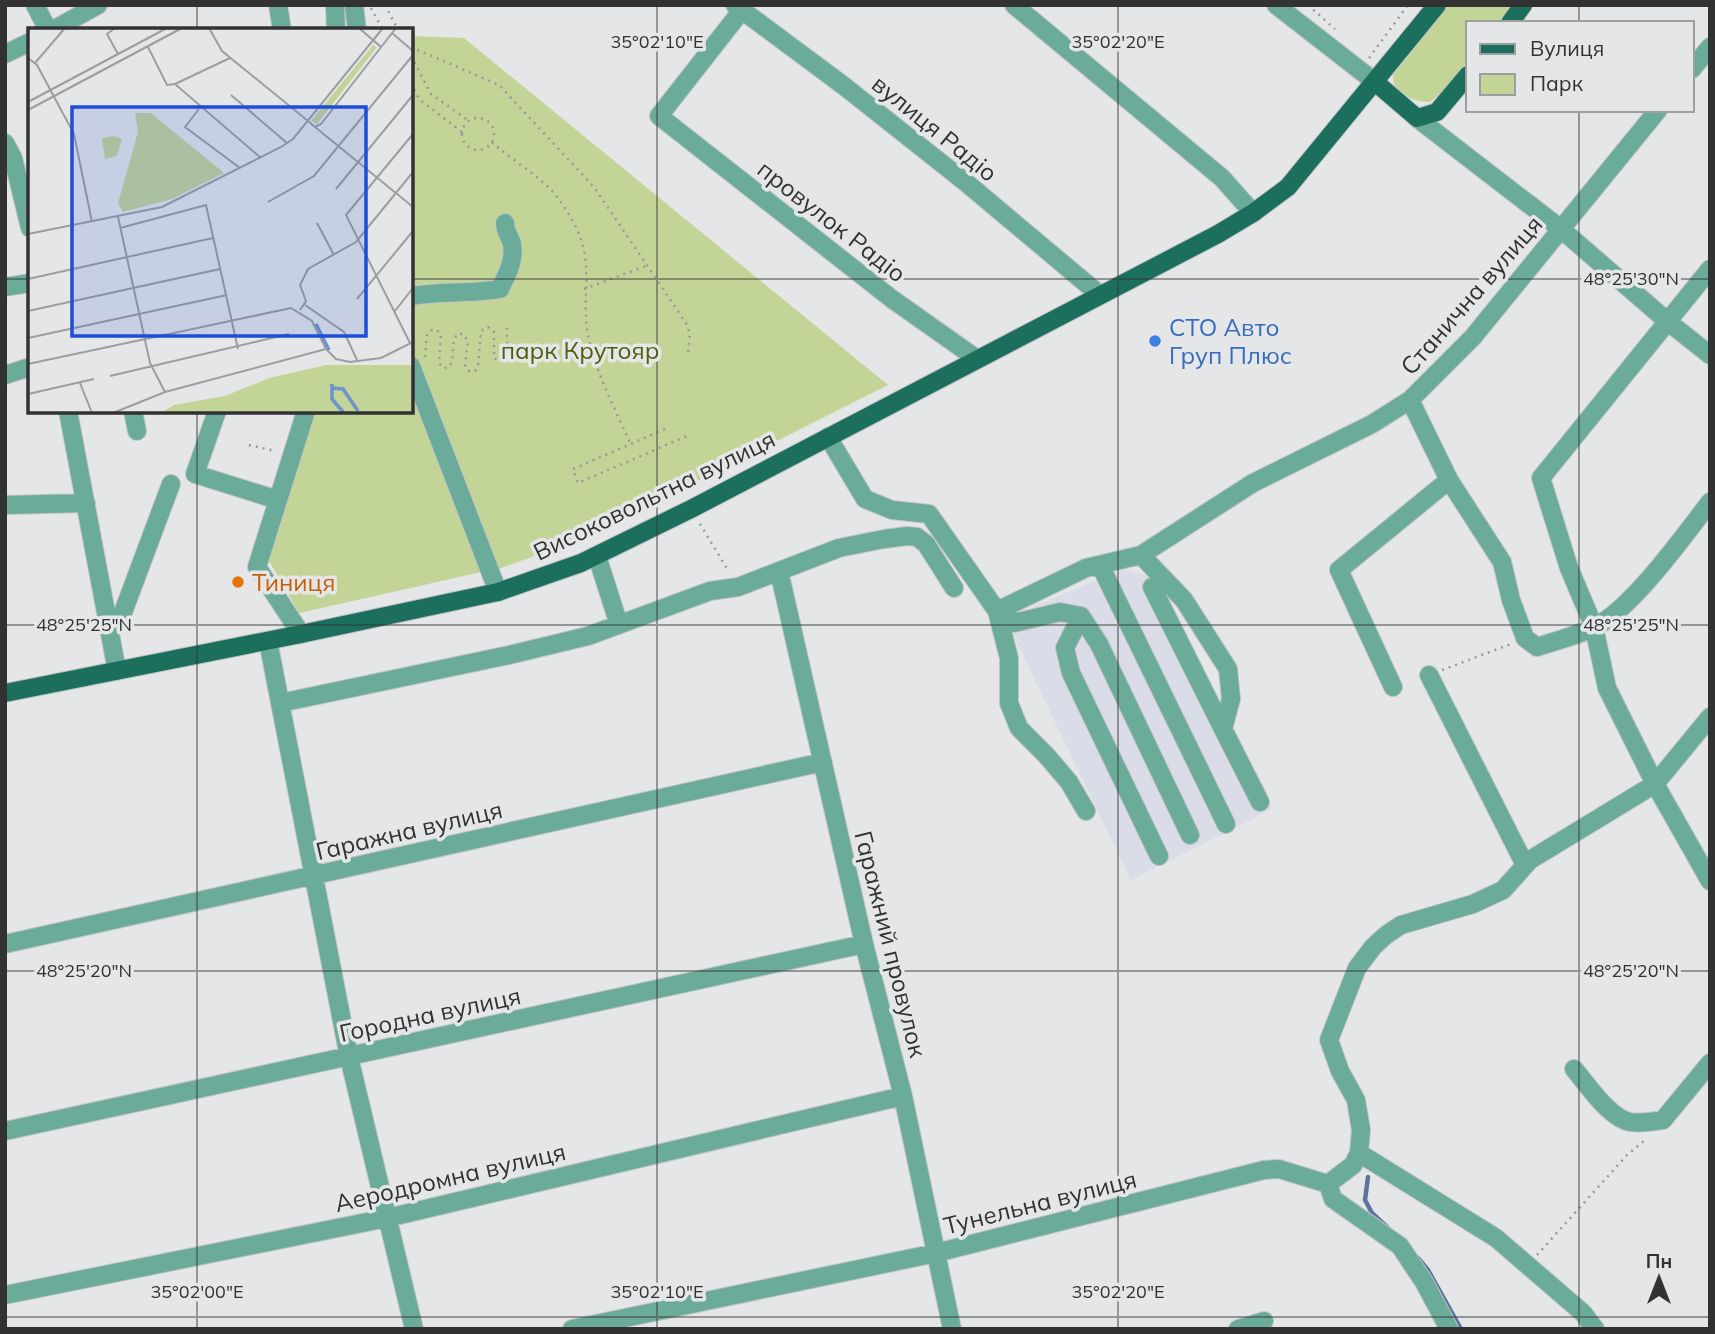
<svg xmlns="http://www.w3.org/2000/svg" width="1715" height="1334" font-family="Mulish,sans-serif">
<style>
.built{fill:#dadde7}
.green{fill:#c3d497}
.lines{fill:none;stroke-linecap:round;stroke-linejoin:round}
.stream{stroke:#5d74a0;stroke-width:4.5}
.minor-casing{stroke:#c1c2c4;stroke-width:20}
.major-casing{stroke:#c1c2c4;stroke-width:20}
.path{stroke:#999a9b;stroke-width:2.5;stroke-dasharray:2 5;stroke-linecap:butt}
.minor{stroke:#6aab9a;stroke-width:18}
.major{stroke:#1c6e5d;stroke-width:18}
.ticks{fill:none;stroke:#323233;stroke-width:2;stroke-opacity:0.45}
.shop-dot{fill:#3f7fe0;stroke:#e5e6e8;stroke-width:2.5}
.food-dot{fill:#e8710a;stroke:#e5e6e8;stroke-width:2.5}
.labels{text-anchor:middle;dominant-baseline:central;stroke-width:7;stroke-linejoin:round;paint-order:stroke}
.street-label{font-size:24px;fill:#323233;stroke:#e5e6e8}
.shop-label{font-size:24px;fill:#366cbe;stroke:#e5e6e8;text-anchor:start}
.park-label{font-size:24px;fill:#4e5f0c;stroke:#e5e6e8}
.food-label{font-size:24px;fill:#c56008;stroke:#e5e6e8;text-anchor:start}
.inset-river{fill:none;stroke:#6f91ce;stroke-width:3.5}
.inset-road{fill:none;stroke:#9d9ea0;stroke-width:2}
.view{fill:#1d4ed8;fill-opacity:0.15;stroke:#1d4ed8;stroke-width:3.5}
.inset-edge{fill:none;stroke:#323233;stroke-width:3.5}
.ticks-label{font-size:18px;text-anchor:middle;fill:#323233;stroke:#e5e6e8;stroke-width:7;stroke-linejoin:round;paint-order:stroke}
</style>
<rect width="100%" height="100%" fill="#e5e6e8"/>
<path class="built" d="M1125 569 1151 577 1272 809 1131 880 1005 618Z"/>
<path class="green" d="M1449 5H1512L1498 23H1468V61L1445 89 1430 102C1413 102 1406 97 1394 85L1393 75Z
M411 36 464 38 888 385 582 539 504 567 299 613 269 561 315 411H411Z"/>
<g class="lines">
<path class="stream" d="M1368 1177 1365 1200 1372 1213 1387 1227
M1418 1258 1428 1270 1461 1329"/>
<defs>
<path id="minor" d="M35 5 48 30
M278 5 282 30
M335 5 336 30
M354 5 357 30
M735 5 844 86 969 185 1100 295
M1014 5 1222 178 1253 213
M1276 5 1375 82
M742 10 659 116 892 299 977 359
M53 30 98 5
M5 54 30 42
M1692 69 1710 47
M1417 118 1561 229 1667 321 1710 355
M5 143 13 158 30 228
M1710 269 1541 478 1569 568 1594 627 1607 688 1655 784 1710 881
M5 287 30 283
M411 296C441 291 471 294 500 289 507 274 515 261 512 244 510 236 505 232 505 223
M411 366 498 592
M5 375 30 367
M1410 400 1449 480 1502 562 1511 600 1525 638 1537 647C1555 641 1575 636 1593 628 1631 610 1683 537 1710 502
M68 411 117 671
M133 411 137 431
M217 411 195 474 278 500
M828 437 865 499 892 510 929 514 997 611 1086 568 1141 555 1253 483 1372 424 1410 400 1473 337 1658 110
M5 505 86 503
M1141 555 1184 600 1228 669 1231 699 1223 729 1260 802
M597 556 619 625
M1100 565 1226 824
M779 571 864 944 903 1096 952 1329
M1152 587 1223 729
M1002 609 1014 623 1060 612 1081 616 1099 644 1190 835
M997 611 1009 658V703L1019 728 1046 755 1069 782 1086 811
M1081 616 1065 648 1071 673 1159 856
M108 619 122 615 171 484
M301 634 257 567 306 411
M268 641 349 1057 414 1329
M1429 675 1525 865
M1393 687 1339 570 1449 480
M280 703 509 655 588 636 710 591 738 587 839 548 884 539 907 536 917 537 926 544 954 588
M5 944 823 762
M1574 1069C1587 1084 1609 1118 1630 1122 1640 1124 1653 1121 1663 1120L1710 1063
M5 1131 864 944
M1359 1153 1496 1238 1583 1313 1595 1329
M1328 1184 1353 1165 1359 1153 1361 1130 1356 1100 1340 1071 1329 1040 1357 968 1373 947 1386 935 1401 925 1473 904 1503 890 1530 860 1655 784 1710 717
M1328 1184 1333 1199 1400 1246 1424 1282 1449 1329
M5 1295 387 1218 903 1096
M572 1329 936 1253 1264 1170 1279 1169 1328 1184
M1238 1329 1264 1321"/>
<path id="major" d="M1510 23 1523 5
M1375 82 1417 118 1437 112 1468 75
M5 693 301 634 498 592 581 563 691 509 1218 234 1253 213 1288 187 1437 5"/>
</defs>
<use href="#minor" class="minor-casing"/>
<use href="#major" class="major-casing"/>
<path class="path" d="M385 5 398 30
M1308 5 1335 29
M371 8 383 30
M411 47 499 85 594 187 686 323 690 334 688 353
M411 56 431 94 469 121
M1369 58 1408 5
M411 83 419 99 463 133
M462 134a16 16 0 1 1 32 0a16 16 0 1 1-32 0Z
M492 142C512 161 540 175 557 197 569 212 582 235 585 255 589 283 582 312 589 340 598 377 616 411 631 445
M584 289 646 266
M425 357 427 334 432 330H437L441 335 439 363 443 368 449 367C456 358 450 344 457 334H463L468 341 465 366 469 371H475L478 367 481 331 488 327 494 332V358L499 362 503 361 507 355V326
M665 429 573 469 578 483 687 436
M249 445 275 451
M700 524 729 572
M1442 670 1511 644
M1537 1255 1627 1155 1645 1140"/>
<use href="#minor" class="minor"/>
<use href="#major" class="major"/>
</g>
<path class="ticks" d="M197 5V30M657 5V1329M1118 5V1329M1579 5V23M1579 110V1329M5 279H30M411 279H1710M197 411V1329M5 625H1710M5 971H1710M5 1317H1710"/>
<circle class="shop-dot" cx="1155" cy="341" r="7"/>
<circle class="food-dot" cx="238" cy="582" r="7"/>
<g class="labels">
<g class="street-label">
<text transform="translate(935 128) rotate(39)">вулиця Радіо</text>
<text transform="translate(832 221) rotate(38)">провулок Радіо</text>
<text transform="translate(1471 295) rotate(-49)">Станична вулиця</text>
<text transform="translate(654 495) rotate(-26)">Високовольтна вулиця</text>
<text transform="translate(409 830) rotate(-13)">Гаражна вулиця</text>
<text transform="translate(891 944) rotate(76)">Гаражний провулок</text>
<text transform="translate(430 1014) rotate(-12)">Городна вулиця</text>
<text transform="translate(450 1177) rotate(-13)">Аеродромна вулиця</text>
<text transform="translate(1040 1202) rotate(-14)">Тунельна вулиця</text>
</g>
<g class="shop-label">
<text x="1169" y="327">СТО Авто<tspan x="1169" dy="28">Груп Плюс</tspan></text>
</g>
<g class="park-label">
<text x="580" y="350">парк Крутояр</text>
</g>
<g class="food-label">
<text x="252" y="582">Тиниця</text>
</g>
</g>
<g transform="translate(28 28)">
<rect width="385" height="385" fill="#e5e6e8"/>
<path d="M345 17 349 19 289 96 283 93ZM107 85H123L196 145 144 171 95 184 90 175 110 104ZM86 108 94 111 89 128 77 131 74 110ZM298 337H385V385H133L146 377 197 368 241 350Z" fill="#c3d497"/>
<path class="inset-river" d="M288 296 301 322M304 356V371L316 385M304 360 315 361 330 383"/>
<path class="inset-road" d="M87 0 79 6 90 26M181 0 194 23 280 93M331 0 353 19M364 5 385 23M120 19 139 57 147 56 233 130M0 30 9 37 46 106 64 194M7 35 37 0M147 56 202 30M203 67 259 115M0 74 139 0M171 81 157 99 212 140M0 82 154 0M280 93 287 99 293 96 368 0M287 99 385 179M308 161 385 67M240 174 286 148 385 27M90 189 122 335 137 364M289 195 306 227M92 200 178 177 210 321M0 206 134 179 253 119 265 111 355 0M0 251 185 210M329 271 385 203M277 277 316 304 329 332M272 282 278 273 272 257 280 241 328 214 385 144M0 283 192 241M367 283 385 260M0 310 199 267M382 315 318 187 385 106M298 321 308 331 322 334 353 330 383 315M0 336 263 280 284 293 298 321M82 348 261 306M52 355 64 385M0 366 66 351M85 385 137 364 298 321"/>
<path class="view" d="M44 79H338V308H44Z"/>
<rect width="385" height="385" class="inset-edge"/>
</g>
<g class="ticks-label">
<text x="657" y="48">35°02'10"E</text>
<text x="1118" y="48">35°02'20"E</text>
<text x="1631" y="285">48°25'30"N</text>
<text x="84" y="631">48°25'25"N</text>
<text x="1631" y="631">48°25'25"N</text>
<text x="84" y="977">48°25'20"N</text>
<text x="1631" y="977">48°25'20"N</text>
<text x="197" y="1298">35°02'00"E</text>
<text x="657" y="1298">35°02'10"E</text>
<text x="1118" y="1298">35°02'20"E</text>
</g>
<rect width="1715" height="1334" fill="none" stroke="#323233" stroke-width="14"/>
<rect x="1466" y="21" width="228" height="91" fill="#e5e6e8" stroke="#9d9ea0" stroke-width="2"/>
<rect x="1480" y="44" width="35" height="10" fill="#1c6e5d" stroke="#9d9ea0" stroke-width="2"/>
<text x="1530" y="56" font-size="21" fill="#323233">Вулиця</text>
<rect x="1480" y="74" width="35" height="21" fill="#c3d497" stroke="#9d9ea0" stroke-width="2"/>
<text x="1530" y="91" font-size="21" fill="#323233">Парк</text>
<g transform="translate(1659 1278)" stroke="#e5e6e8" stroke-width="5" paint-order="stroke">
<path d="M0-5L12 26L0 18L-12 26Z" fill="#323233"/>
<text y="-10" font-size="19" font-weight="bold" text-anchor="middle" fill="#323233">Пн</text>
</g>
</svg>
